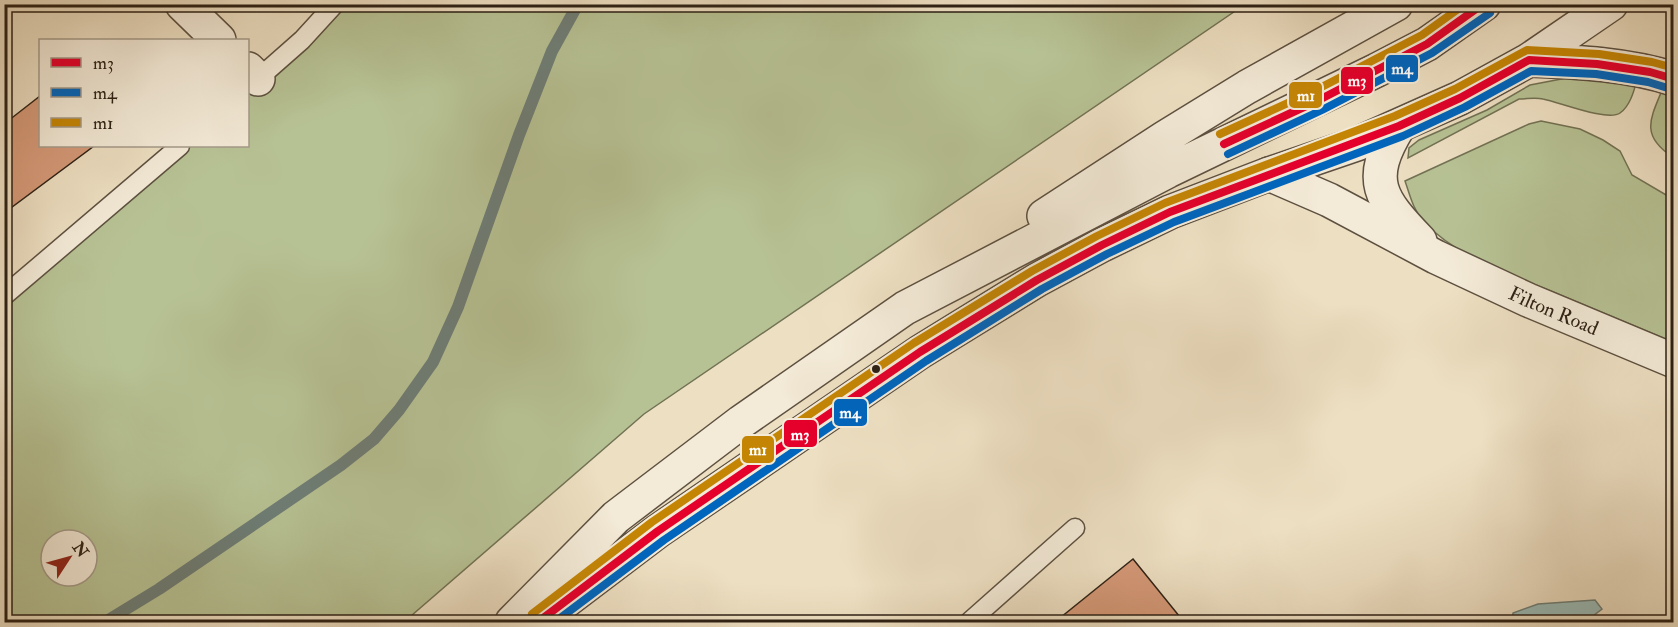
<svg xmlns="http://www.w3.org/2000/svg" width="1678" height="627" font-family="'IM FELL Double Pica',serif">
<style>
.green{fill:#b7c294;stroke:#727254;stroke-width:1.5;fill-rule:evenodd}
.water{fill:#9abcb9;stroke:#6e7e77;stroke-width:1.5}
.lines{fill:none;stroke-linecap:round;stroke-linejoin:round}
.stream{stroke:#6e7e77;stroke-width:12}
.building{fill:#d59978;stroke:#2d2115;stroke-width:1.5}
.service-casing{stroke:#5d5040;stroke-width:21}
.minor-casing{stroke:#5d5040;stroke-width:36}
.tertiary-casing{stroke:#5d5040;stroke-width:36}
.service{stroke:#f3ead7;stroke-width:18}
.minor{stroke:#f3ead7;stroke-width:33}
.tertiary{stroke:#f3ead7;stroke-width:33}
.bus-1-casing{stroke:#f3ead7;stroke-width:12}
.bus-2-casing{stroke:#f3ead7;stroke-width:12}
.bus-3-casing{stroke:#f3ead7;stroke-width:12}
.bus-1{stroke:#e4002b;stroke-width:8}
.bus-2{stroke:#0065bd;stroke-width:8}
.bus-3{stroke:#c48505;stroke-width:8}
.bus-dot{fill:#2d2115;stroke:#f3ead7;stroke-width:2}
.labels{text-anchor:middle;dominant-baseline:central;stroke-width:6;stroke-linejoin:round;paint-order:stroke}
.street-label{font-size:20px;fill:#2d2115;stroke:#f3ead7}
.line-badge{stroke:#f3ead7;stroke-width:2}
.badge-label{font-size:16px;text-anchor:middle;font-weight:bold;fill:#fff}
</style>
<rect width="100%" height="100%" fill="#eddfc2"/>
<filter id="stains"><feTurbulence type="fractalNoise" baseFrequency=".00333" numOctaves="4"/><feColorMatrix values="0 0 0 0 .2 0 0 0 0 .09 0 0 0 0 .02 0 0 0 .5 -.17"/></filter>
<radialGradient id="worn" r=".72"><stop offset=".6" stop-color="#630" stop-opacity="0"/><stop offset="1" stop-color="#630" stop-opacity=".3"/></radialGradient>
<path class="green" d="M335 5H1244L644 414 404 622H5L4 296 180 146H248V88ZM51 540H87V576H51Z
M1577 76 1637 80C1634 91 1630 106 1620 113 1608 122 1559 102 1543 99 1535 97 1527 99 1519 99L1408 158 1409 148 1419 140 1487 110 1530 85Z
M1663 88 1673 91V157C1640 136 1650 119 1663 88Z
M1541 121 1580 129 1603 140 1620 151 1632 175 1673 199V342C1633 325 1592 308 1551 291 1507 273 1457 257 1424 222 1413 210 1410 195 1405 181L1529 124Z"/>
<path class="water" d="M1595 600 1602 609 1585 622H1512L1513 613 1538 604Z"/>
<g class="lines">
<path class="stream" d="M105 622 159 589 341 465 374 439 399 410 433 362 458 307 519 135 552 51 578 4"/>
</g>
<path class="building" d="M40 96V146H94L4 213V124Z
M1133 559 1184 622H1055Z"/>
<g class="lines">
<defs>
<path id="service" d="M252 84 302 40 335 4
M4 296 180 146
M969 622 1075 528"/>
<g id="minor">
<path d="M182 4 219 40"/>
<path d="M248 69 258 79"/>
<path d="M1399 126C1365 181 1380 199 1420 241"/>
<path id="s1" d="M1269 174 1329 200 1436 257 1528 300 1674 361"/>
</g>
<path id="tertiary" d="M1529 60C1578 62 1627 64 1674 79
M1044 216 1164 138 1247 87 1396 4
M512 622 616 517 741 422 905 308 1168 171 1377 70 1427 44 1484 4
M538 622 658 531 920 352 1037 280 1102 245 1170 212 1269 174 1357 144 1460 98 1529 60 1611 4"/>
</defs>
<use href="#service" class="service-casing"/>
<use href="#minor" class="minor-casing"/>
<use href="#tertiary" class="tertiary-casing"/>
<use href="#service" class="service"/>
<use href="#minor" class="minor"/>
<use href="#tertiary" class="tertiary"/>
<defs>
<path id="bus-1" d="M1224 144 1317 101 1427 44 1483 4
M538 622 658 531 920 352 1037 280 1102 245 1170 212 1399 126 1460 98 1529 60 1597 64 1650 72 1674 79"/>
<path id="bus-2" d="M1228 154 1322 110 1432 53 1490 13
M555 622 664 540 926 361 1042 289 1107 254 1174 222 1403 136 1465 107 1531 71 1596 74 1648 82 1671 89"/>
<path id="bus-3" d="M1220 134 1312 92 1422 35 1465 4
M532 614 652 522 914 343 1032 271 1097 236 1165 203 1395 116 1455 89 1527 50 1599 54 1652 62 1674 68"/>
</defs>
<use href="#bus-1" class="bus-1-casing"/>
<use href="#bus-2" class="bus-2-casing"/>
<use href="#bus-3" class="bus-3-casing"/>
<use href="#bus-1" class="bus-1"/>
<use href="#bus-2" class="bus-2"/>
<use href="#bus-3" class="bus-3"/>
</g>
<circle class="bus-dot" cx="876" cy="369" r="5"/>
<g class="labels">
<g class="street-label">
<text stroke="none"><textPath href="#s1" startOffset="316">Filton Road</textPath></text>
</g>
</g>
<g class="line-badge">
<rect x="1385" y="54" width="34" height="29" rx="6" fill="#0065bd"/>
<rect x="1340" y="66" width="34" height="29" rx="6" fill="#e4002b"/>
<rect x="1288" y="81" width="35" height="28" rx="6" fill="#c48505"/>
<rect x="833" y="398" width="35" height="29" rx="6" fill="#0065bd"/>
<rect x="783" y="419" width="35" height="29" rx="6" fill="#e4002b"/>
<rect x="741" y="435" width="34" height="29" rx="6" fill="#c48505"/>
</g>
<g class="badge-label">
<text x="1402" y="74">m4</text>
<text x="1357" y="86">m3</text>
<text x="1306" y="101">m1</text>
<text x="850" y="418">m4</text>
<text x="800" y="440">m3</text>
<text x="758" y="455">m1</text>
</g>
<rect width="1678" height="627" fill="none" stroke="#eddfc2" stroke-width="24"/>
<rect x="6" y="6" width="1666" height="615" fill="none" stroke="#2d2115" stroke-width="3"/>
<rect x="12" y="12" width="1654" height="603" fill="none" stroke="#2d2115" stroke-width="1.5"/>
<rect x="39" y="39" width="210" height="108" fill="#f3ead7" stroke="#a49a89" stroke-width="1.5"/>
<rect x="51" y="58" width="30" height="9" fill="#e4002b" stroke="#a49a89" stroke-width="1.5"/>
<text x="93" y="69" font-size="18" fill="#2d2115">m3</text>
<rect x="51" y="88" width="30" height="9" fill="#0065bd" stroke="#a49a89" stroke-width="1.5"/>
<text x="93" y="99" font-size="18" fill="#2d2115">m4</text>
<rect x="51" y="118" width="30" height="9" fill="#c48505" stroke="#a49a89" stroke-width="1.5"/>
<text x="93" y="129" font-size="18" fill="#2d2115">m1</text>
<g transform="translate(69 558) rotate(54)"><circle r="28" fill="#f3ead7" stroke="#a49a89" stroke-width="1.5"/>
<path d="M0-4.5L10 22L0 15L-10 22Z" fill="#8f2418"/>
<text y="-9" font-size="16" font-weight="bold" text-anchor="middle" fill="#2d2115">N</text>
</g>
<rect width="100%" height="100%" filter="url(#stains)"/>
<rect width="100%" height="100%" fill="url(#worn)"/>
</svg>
